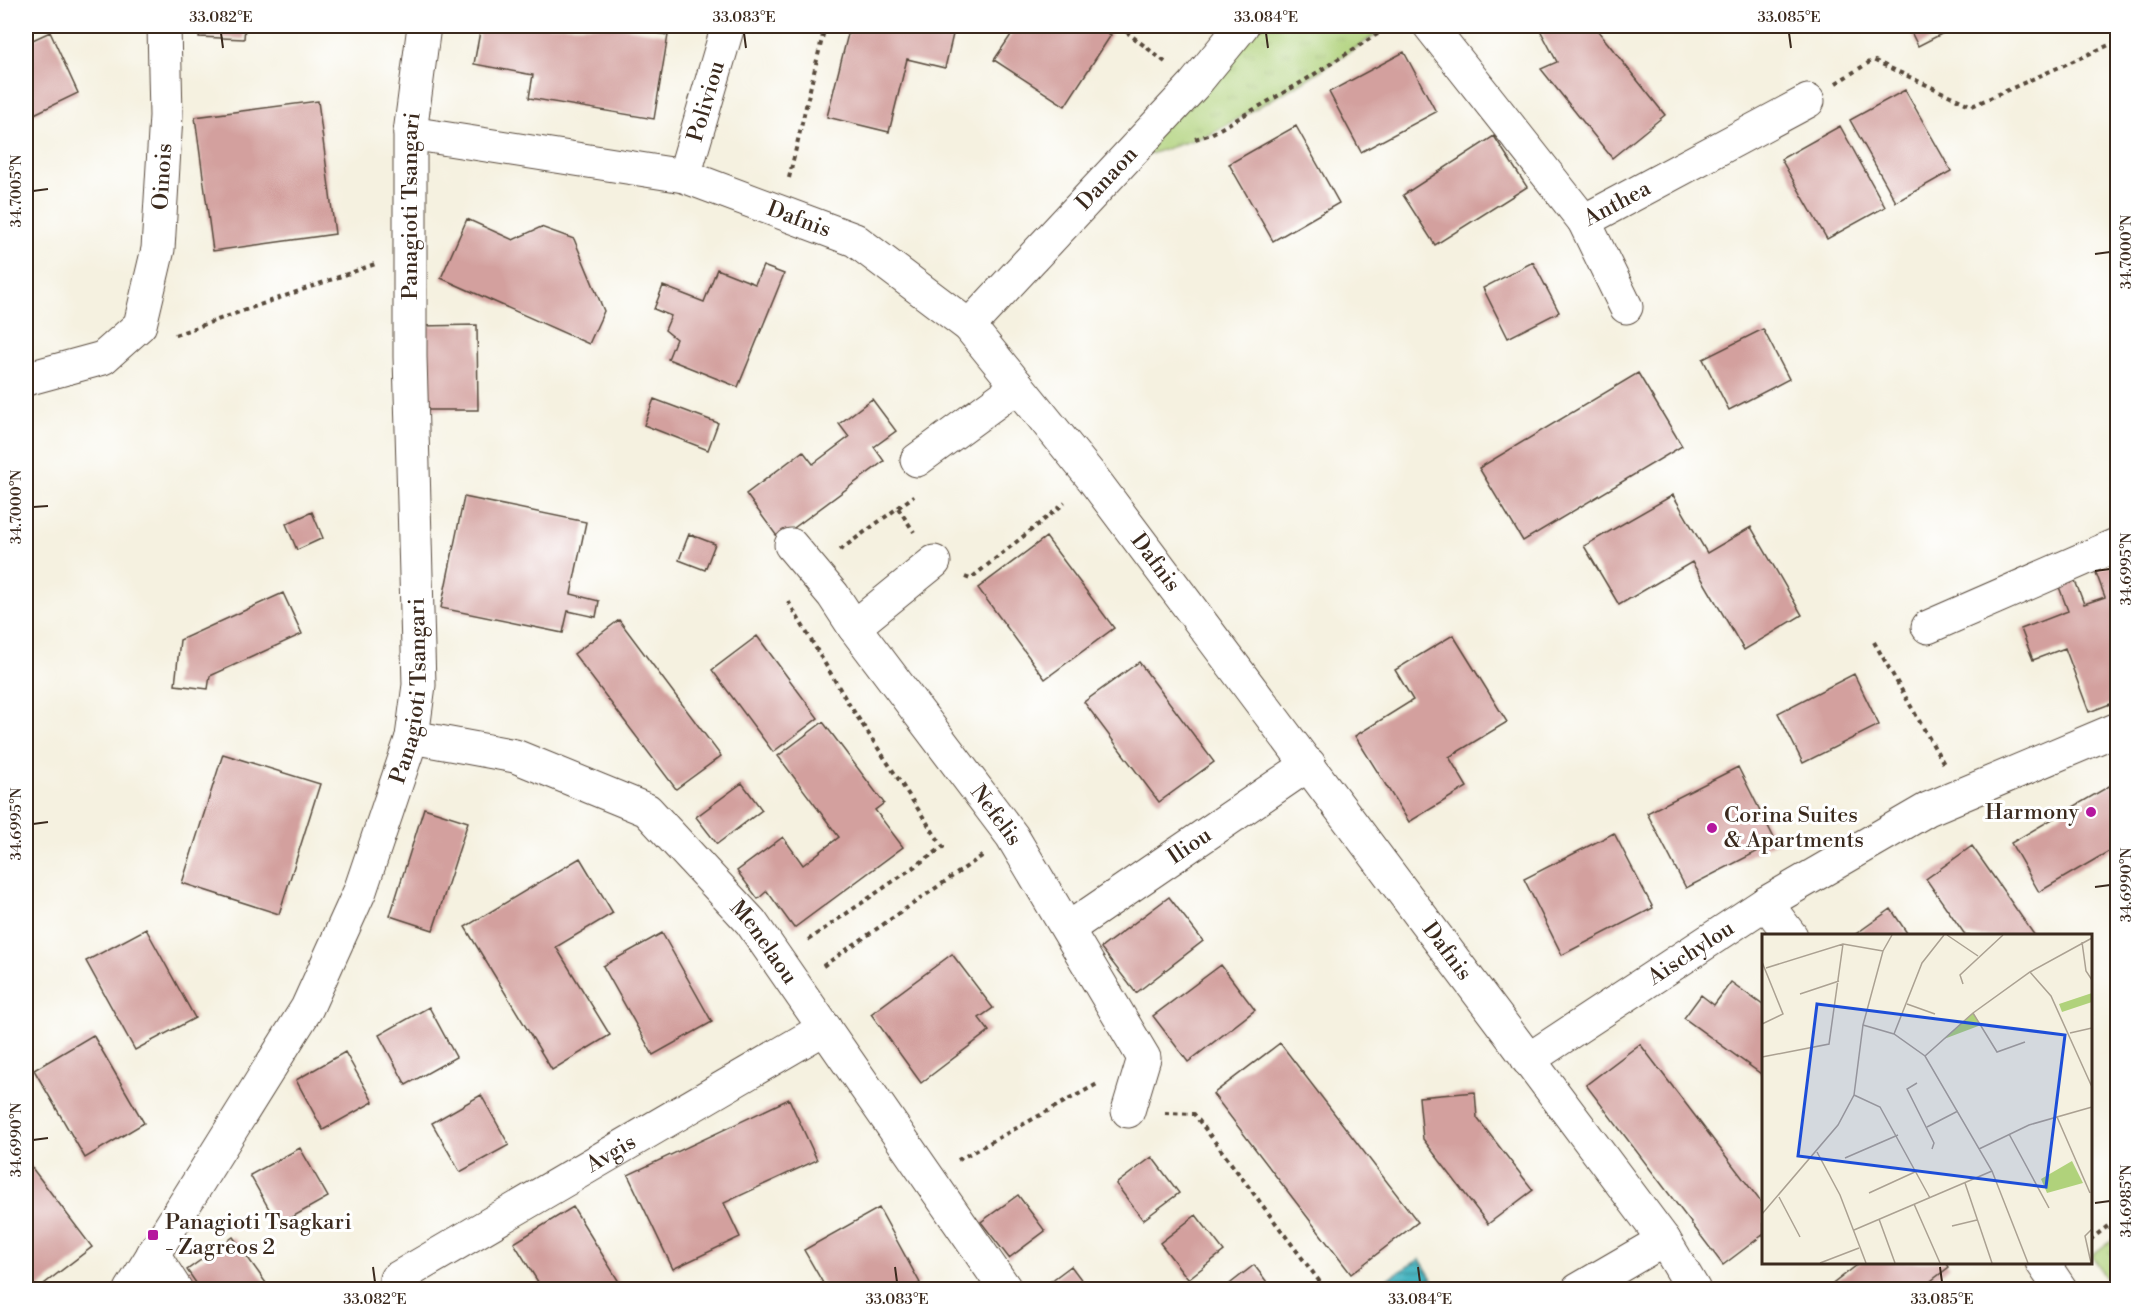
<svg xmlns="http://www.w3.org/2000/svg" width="2143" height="1315" font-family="'Libre Bodoni',serif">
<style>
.park{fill:url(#park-tufts);stroke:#767e4c;stroke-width:1.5}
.water{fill:url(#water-rules);stroke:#407070;stroke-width:1.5}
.building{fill:#d3a09e}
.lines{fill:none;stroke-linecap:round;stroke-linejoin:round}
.minor-casing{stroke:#57483b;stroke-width:35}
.path{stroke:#57483b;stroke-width:4;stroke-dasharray:4.5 4.5;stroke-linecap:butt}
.minor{stroke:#fff;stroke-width:33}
.ticks{fill:none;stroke:#3b2a1e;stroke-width:2}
.poi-dot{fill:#b5179e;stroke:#fff;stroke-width:2}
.labels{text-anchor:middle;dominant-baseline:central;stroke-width:6;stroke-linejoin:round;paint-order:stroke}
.street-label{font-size:22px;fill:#3b2a1e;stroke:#fff}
.poi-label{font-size:22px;fill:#3b2a1e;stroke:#fff;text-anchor:start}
.inset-road{fill:none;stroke:#aba192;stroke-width:1.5}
.view{fill:#1d4ed8;fill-opacity:0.15;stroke:#1d4ed8;stroke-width:3}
.inset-edge{fill:none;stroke:#3b2a1e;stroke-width:3}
.neatline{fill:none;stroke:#3b2a1e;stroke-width:2}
.ticks-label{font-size:15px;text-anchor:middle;fill:#3b2a1e}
</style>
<defs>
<pattern id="park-tufts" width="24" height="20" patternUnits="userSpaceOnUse" patternTransform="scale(1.5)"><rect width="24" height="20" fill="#b0d27b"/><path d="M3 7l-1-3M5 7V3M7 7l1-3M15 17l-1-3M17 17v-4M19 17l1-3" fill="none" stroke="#98b46a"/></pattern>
<pattern id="water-rules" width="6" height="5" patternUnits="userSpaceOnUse" patternTransform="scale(1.5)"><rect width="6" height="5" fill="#46b5c1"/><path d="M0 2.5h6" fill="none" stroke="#3c939c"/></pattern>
</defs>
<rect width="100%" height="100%" fill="#fff"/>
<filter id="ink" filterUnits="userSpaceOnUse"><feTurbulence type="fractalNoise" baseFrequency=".0167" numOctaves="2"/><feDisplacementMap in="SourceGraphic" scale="12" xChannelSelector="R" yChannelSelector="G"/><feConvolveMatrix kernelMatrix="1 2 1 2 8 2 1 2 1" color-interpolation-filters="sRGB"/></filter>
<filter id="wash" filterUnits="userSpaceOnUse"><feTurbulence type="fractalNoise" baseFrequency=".008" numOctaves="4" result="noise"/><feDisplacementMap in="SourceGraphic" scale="24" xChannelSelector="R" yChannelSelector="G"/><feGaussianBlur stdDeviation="1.35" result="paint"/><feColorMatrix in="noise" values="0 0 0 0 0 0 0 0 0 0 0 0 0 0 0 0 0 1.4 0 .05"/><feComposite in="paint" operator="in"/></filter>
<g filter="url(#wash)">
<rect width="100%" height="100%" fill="#f5f1e0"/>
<path class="park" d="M1242 26H1390L1302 82 1211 134 1120 164Z
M2117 1236V1289H2112L2092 1255Z"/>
<path class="water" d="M1420 1259 1438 1289H1370Z"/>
<g id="blocks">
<path class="building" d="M199 26H245L244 39 199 37Z
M481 26H615L668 35 654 119 529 98 533 75 474 64Z
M850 26H955L945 68 907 59 889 132 827 117Z
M1017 26H1097L1111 35 1065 106 994 60Z
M1538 26H1594L1665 115 1612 158 1541 69 1557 62Z
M1908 26H1957L1918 46Z
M50 32 78 93 26 118V43Z
M1404 52 1436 112 1361 152 1329 92Z
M1905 90 1951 171 1896 202 1850 120Z
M318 101 335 234 213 251 195 117Z
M1296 126 1339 203 1273 241 1229 164Z
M1840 126 1885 207 1827 239 1781 159Z
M1494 136 1527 187 1435 245 1403 195Z
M467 219 513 240 541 227 574 239 604 311 589 344 441 278Z
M1533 262 1559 312 1508 338 1483 288Z
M763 266 784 274 738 387 668 359 676 339 665 330 671 316 654 309 663 286 704 302 717 269 755 284Z
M477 325 478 410H421L420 326Z
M1763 329 1789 379 1729 410 1703 359Z
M1638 373 1682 446 1523 541 1479 468Z
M654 399 718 423 708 450 644 425Z
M872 399 896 431 874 447 884 461 779 539 746 494 803 451 813 464 849 437 839 424Z
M1673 495 1707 553 1751 527 1802 615 1744 650 1692 562 1619 605 1584 546Z
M464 497 586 522 571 594 599 601 596 617 568 611 563 633 441 608Z
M312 512 323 538 297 550 286 524Z
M689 534 715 544 705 570 679 560Z
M1046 537 1114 628 1045 679 978 588Z
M2111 564 2118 580V701L2089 712 2065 648 2033 660 2021 629 2068 611 2058 584 2074 578 2084 604 2105 597 2095 570Z
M283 593 302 634 210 676 208 689 175 685 180 640Z
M619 620 721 756 676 789 574 654Z
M1453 635 1507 722 1449 757 1467 787 1409 822 1355 736 1413 700 1395 670Z
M757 636 818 718 773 752 712 670Z
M1139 662 1214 762 1159 802 1084 702Z
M1854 674 1879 725 1803 763 1778 713Z
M823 722 884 803 875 810 903 847 794 928 767 891 758 899 737 871 783 837 803 865 839 837 778 756Z
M223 754 320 784 279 914 182 883Z
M1738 767 1776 842 1686 888 1647 813Z
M2118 781V846L2039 892 2011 843Z
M742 783 762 810 717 844 696 817Z
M424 808 468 822 433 930 390 916Z
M1614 833 1653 908 1562 955 1524 879Z
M1972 846 2035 936H1966L1926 879Z
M580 858 613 913 556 947 610 1035 552 1070 465 927Z
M1169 897 1203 941 1136 993 1101 948Z
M1891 909 1909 936H1853Z
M146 929 195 1018 135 1050 86 961Z
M662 933 712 1022 653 1055 603 966Z
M952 954 993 1008 979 1018 989 1031 921 1083 871 1014Z
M1221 965 1255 1010 1188 1062 1153 1016Z
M1731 982 1764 1006V1076L1684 1018 1701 995 1714 1005Z
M429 1007 456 1057 406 1085 379 1035Z
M93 1035 144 1123 85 1158 34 1070Z
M1280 1043 1418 1222 1351 1274 1213 1094Z
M1640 1044 1764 1206V1234L1723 1265 1586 1085Z
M345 1052 373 1102 323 1130 296 1080Z
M1475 1092 1477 1118 1533 1190 1488 1224 1423 1139 1419 1097Z
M481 1095 509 1145 460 1172 432 1123Z
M789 1099 817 1160 724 1203 740 1237 673 1269 628 1175Z
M300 1148 328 1197 278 1225 250 1175Z
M1152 1157 1179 1193 1143 1220 1116 1184Z
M26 1160 92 1247 36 1290H26Z
M1018 1195 1045 1231 1009 1258 981 1222Z
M573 1207 624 1290H543L514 1243Z
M879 1208 920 1283 908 1290H827L804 1250Z
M1196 1215 1224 1251 1188 1279 1160 1243Z
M233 1237 266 1283 257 1290H201L187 1270Z
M1861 1262H1946L1949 1267 1919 1290H1825Z
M1254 1265 1273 1290H1222Z
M1071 1266 1089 1290H1039Z"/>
</g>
</g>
<g filter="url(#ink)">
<use href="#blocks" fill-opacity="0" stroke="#57483b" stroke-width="1.5"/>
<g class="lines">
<defs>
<g id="minor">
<path id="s1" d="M1430 26 1584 221 1808 101"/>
<path id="s2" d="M410 133 684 176 855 240 969 326 1094 480 1664 1240 1694 1290"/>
<path id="s3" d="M684 176 728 26"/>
<path d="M1584 221 1626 307"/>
<path id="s4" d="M969 326 1193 86 1242 26"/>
<path id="s5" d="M26 379 103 358 140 325 158 249 166 116 164 26"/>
<path d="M917 460 1018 386"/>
<path d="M791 545 833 595 854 627"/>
<path id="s6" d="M934 562 854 627 1012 836 1144 1058 1128 1111"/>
<path d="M1928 627 2118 544"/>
<path id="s7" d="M412 737 515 756 647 810 751 922 1006 1290"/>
<path d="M1766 903 1791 936"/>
<path id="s8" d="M1069 928 1309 764"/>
<path id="s9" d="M1528 1060 1766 903 1928 809 2118 729"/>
<path d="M153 1254 176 1290"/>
<path d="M2042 1262 2061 1290"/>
<path id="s10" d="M396 1279 825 1028"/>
<path id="s11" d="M131 1290 307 1008 360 891 412 737 419 685 410 357V133L424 26"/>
<path d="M1578 1290 1664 1240"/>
</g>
</defs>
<use href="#minor" class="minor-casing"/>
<path class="path" d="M1119 26 1165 62
M26 28 32 26
M1836 83 1873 60 1972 106 2118 41
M1195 139 1211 134 1302 82 1390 26
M789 178 825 26
M175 335 375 264
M898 508 914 532
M840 550 914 496
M965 577 970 579 1065 503
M788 601 847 701 943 847 808 940
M1874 642 1944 764
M823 966 982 856
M1165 1113 1194 1114 1326 1290
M958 1160 1099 1083
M2090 1240 2118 1218"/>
<use href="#minor" class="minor"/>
</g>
</g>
<path class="ticks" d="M221 33 223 48M744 33 746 48M1266 33 1268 48M1789 33 1791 48M33 191 48 189M2095 254 2110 252M33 507 48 506M2095 571 2110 569M33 824 48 822M2095 887 2110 885M33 1140 48 1138M2095 1203 2110 1201M373 1267 375 1282M895 1267 897 1282M1418 1267 1420 1282M1940 1267 1942 1282"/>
<g class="poi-dot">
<circle cx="2091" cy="812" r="6"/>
<circle cx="1712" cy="828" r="6"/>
<rect x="147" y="1229" width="12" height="12" rx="3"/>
</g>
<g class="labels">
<g class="street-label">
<text stroke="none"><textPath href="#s3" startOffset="78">Poliviou</textPath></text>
<text stroke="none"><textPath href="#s5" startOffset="280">Oinois</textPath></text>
<text stroke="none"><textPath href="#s4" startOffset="202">Danaon</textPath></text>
<text stroke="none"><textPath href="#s1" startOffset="286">Anthea</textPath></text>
<text stroke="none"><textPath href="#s11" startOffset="1155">Panagioti Tsangari</textPath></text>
<text stroke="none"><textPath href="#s2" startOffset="400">Dafnis</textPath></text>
<text stroke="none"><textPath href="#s2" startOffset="904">Dafnis</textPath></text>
<text stroke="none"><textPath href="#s11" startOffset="669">Panagioti Tsangari</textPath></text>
<text stroke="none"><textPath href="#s6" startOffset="339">Nefelis</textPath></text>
<text stroke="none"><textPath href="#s8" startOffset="146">Iliou</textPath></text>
<text stroke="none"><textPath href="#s7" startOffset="424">Menelaou</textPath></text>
<text stroke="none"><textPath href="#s2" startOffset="1390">Dafnis</textPath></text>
<text stroke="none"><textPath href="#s9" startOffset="195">Aischylou</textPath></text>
<text stroke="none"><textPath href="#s10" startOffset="249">Avgis</textPath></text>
</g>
<g class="poi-label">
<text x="2079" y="812" text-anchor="end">Harmony</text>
<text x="1724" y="815">Corina Suites<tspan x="1724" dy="25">&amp; Apartments</tspan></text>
<text x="165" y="1222">Panagioti Tsagkari<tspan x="165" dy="25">- Zagreos 2</tspan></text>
</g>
</g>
<g transform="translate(1762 934)">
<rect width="330" height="330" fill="#f5f1e0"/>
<path d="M330 59V68L300 78 297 70ZM211 79 219 91 182 105ZM310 227 321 249 285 259 279 245Z" fill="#b0d27b"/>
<path class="inset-road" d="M185 1 216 22M320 8 324 37 330 46M0 28 21 80 0 90M4 34 81 10 121 17M268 38 289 62 330 153M201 50 198 41 241 1M38 60 77 47M145 70 173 80M211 79 235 118 263 108M101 91 132 100 163 122 230 237 266 329M308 99 330 94M132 100 160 29 182 1M163 122 211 79 268 38 330 4M0 123 67 110 81 10M155 149 145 155 172 209 170 215M92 161 118 173 168 264M295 183 328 259M165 193 196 177M247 200 287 274M217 215 267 191 330 173M55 218 78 261 104 329M83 224 136 201M203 249 230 329M107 259 155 237M17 263 38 303M152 270 178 329M0 280 76 191 92 161 101 91 121 17 130 1M117 285 133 329M190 292 215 286M92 296 230 237M58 329 97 314M329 329 323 302 330 295"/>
<path class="view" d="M55 70 303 101 284 253 36 222Z"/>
<rect width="330" height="330" class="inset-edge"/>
</g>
<rect width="2143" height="1315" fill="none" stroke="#fff" stroke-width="66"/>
<rect x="33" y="33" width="2077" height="1249" class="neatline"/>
<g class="ticks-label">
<text x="221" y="22">33.082°E</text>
<text x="744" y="22">33.083°E</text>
<text x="1266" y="22">33.084°E</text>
<text x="1789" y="22">33.085°E</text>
<text transform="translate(16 191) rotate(-90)" y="5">34.7005°N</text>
<text transform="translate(2126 252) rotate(-90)" y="5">34.7000°N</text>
<text transform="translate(16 507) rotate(-90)" y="5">34.7000°N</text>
<text transform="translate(2126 569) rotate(-90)" y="5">34.6995°N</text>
<text transform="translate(16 824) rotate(-90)" y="5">34.6995°N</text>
<text transform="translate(2126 885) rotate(-90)" y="5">34.6990°N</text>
<text transform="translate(16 1140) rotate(-90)" y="5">34.6990°N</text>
<text transform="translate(2126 1201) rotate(-90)" y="5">34.6985°N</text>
<text x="375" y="1304">33.082°E</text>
<text x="897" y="1304">33.083°E</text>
<text x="1420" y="1304">33.084°E</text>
<text x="1942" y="1304">33.085°E</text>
</g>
</svg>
